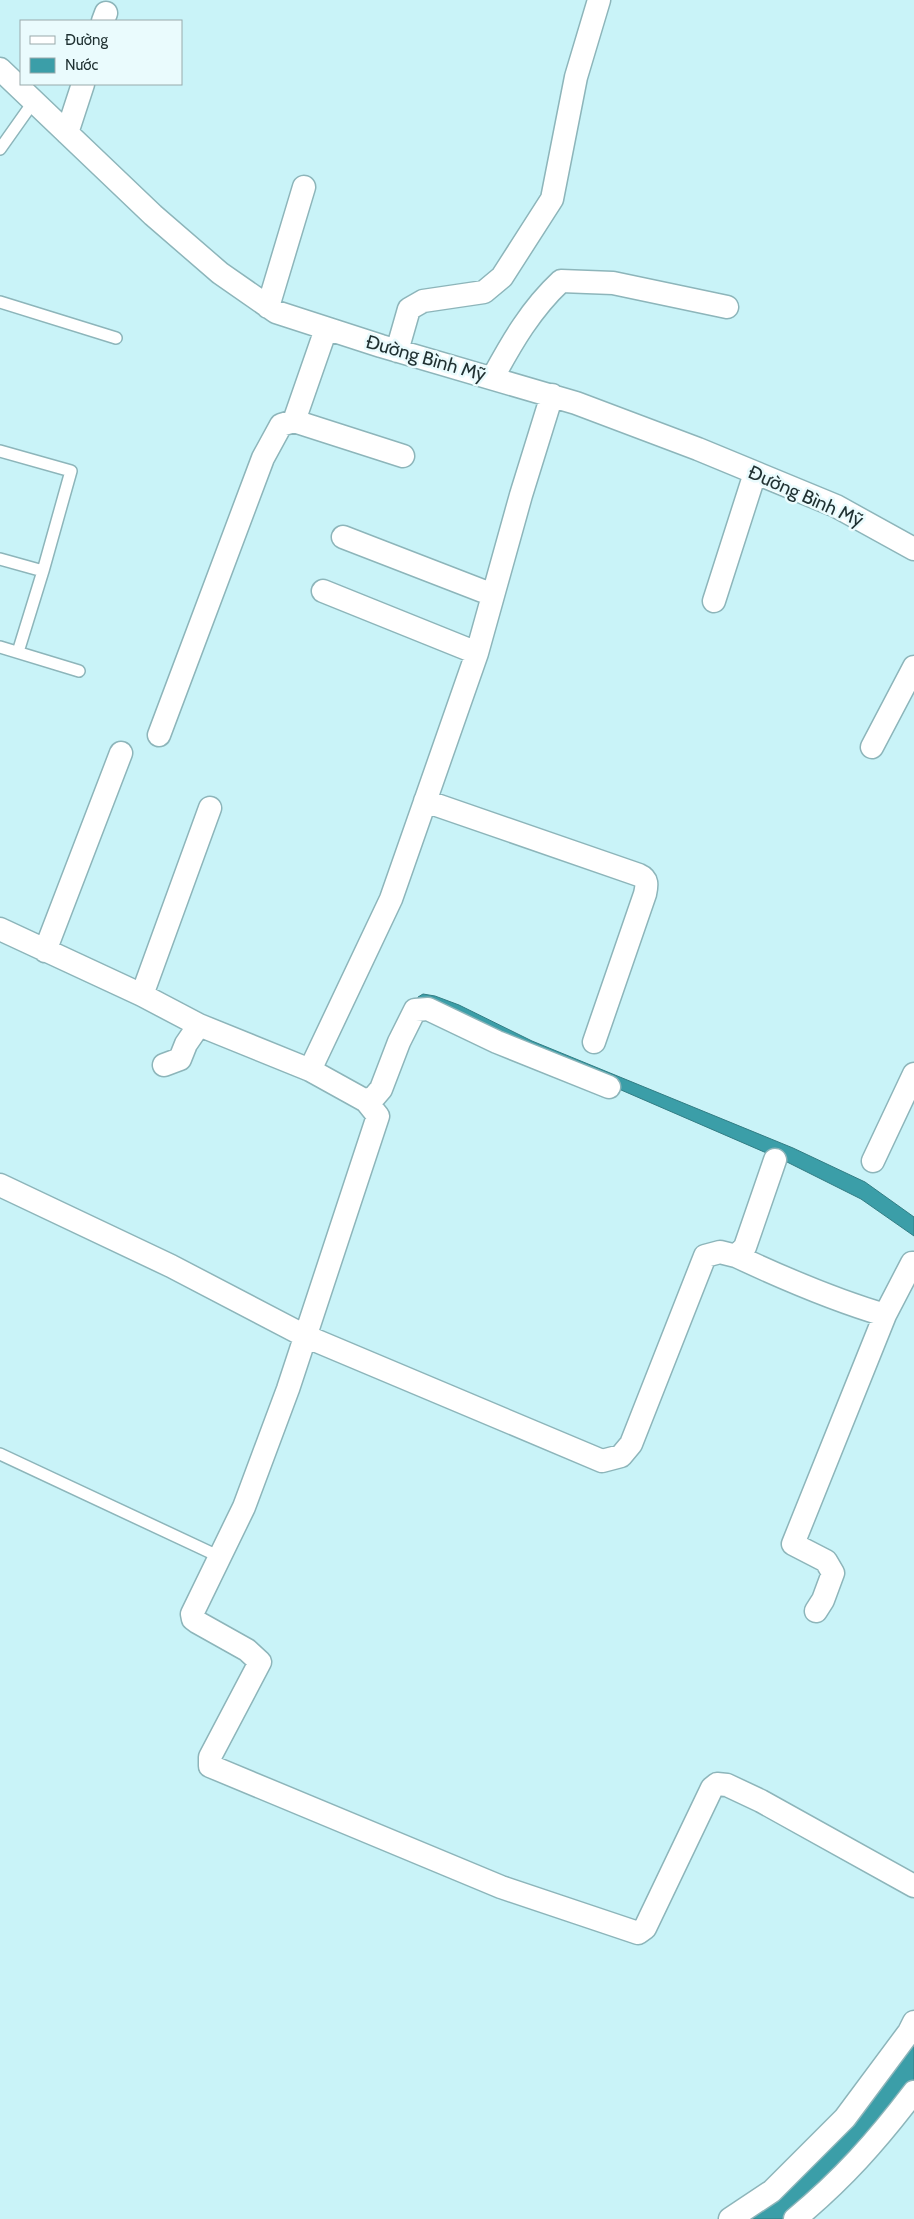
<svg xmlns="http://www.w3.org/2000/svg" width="914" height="2219" font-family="Cabin,sans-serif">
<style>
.water{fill:#3b9ea8;stroke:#337d84}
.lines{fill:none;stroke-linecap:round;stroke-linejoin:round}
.service-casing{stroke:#8db5ba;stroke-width:14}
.minor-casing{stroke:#8db5ba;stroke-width:25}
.service{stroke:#fff;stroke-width:11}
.minor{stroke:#fff;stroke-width:22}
.labels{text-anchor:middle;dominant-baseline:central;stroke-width:5;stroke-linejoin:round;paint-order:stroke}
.street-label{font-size:19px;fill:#1f3031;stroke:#eafbfd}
</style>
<rect width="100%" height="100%" fill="#c9f3f8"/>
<path class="water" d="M423 994 435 996 459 1005 532 1041 793 1148 865 1182 914 1217V1236L861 1199 785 1161 418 1002V997Z
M914 2031V2084L791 2219H736Z"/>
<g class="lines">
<defs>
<path id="service" d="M0 149 34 101
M0 302 116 338
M0 451 71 471 43 571 18 652
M0 559 43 571
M0 647 79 671
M0 1454 218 1556"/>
<path id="minor" d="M103 21 106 13
M0 69 153 215 220 273 276 312 381 346 576 403 698 449 836 506 914 549
M67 133 83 84
M268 307 304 187
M397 351 409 309 423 301 484 292 502 277 552 199 576 77 599 0
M493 377C512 342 531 309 561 281L613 283 727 307
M294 421 326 329
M343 537 493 595
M323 591 477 653
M714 601 755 473
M159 735 263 458 281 425 294 421 403 456
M872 747 914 667
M425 801 639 875C648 879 647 885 645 894L594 1042
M0 929 142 995 199 1025 310 1070 366 1101 378 1116 288 1389 244 1507 192 1614 193 1619 197 1622 247 1650 260 1662 210 1757V1766L501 1887 638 1933 645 1928 712 1788 717 1784 727 1785 761 1801 914 1886
M45 951 121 753
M142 995 210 808
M164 1065 180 1059 186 1044 199 1025
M310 1070 391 899 477 653 521 495 552 395
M366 1101 375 1096 381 1089 399 1042 415 1010 428 1009 497 1042 609 1087
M873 1161 914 1074
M0 1185 171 1266 305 1336 602 1461 621 1456 631 1444 705 1256 720 1252 736 1256 745 1247 775 1160
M736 1256C785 1279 834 1300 885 1315L912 1263H914
M816 1611 823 1600 833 1573 826 1561 793 1544 885 1315
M730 2219 772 2191 845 2118 909 2032 914 2022
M795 2219C843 2179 876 2142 914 2092"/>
</defs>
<use href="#service" class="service-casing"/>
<use href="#minor" class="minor-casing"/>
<use href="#service" class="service"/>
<use href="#minor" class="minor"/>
</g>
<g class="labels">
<g class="street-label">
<text transform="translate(426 358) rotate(16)">Đường Bình Mỹ</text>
<text transform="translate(806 496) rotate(24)">Đường Bình Mỹ</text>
</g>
</g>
<rect x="20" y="20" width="162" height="65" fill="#eafbfd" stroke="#99aaab"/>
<rect x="30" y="36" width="25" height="8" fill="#ffffff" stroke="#99aaab"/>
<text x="65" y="45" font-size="15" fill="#1f3031">Đường</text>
<rect x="30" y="58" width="25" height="15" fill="#3b9ea8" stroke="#99aaab"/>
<text x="65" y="70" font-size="15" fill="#1f3031">Nước</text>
</svg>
